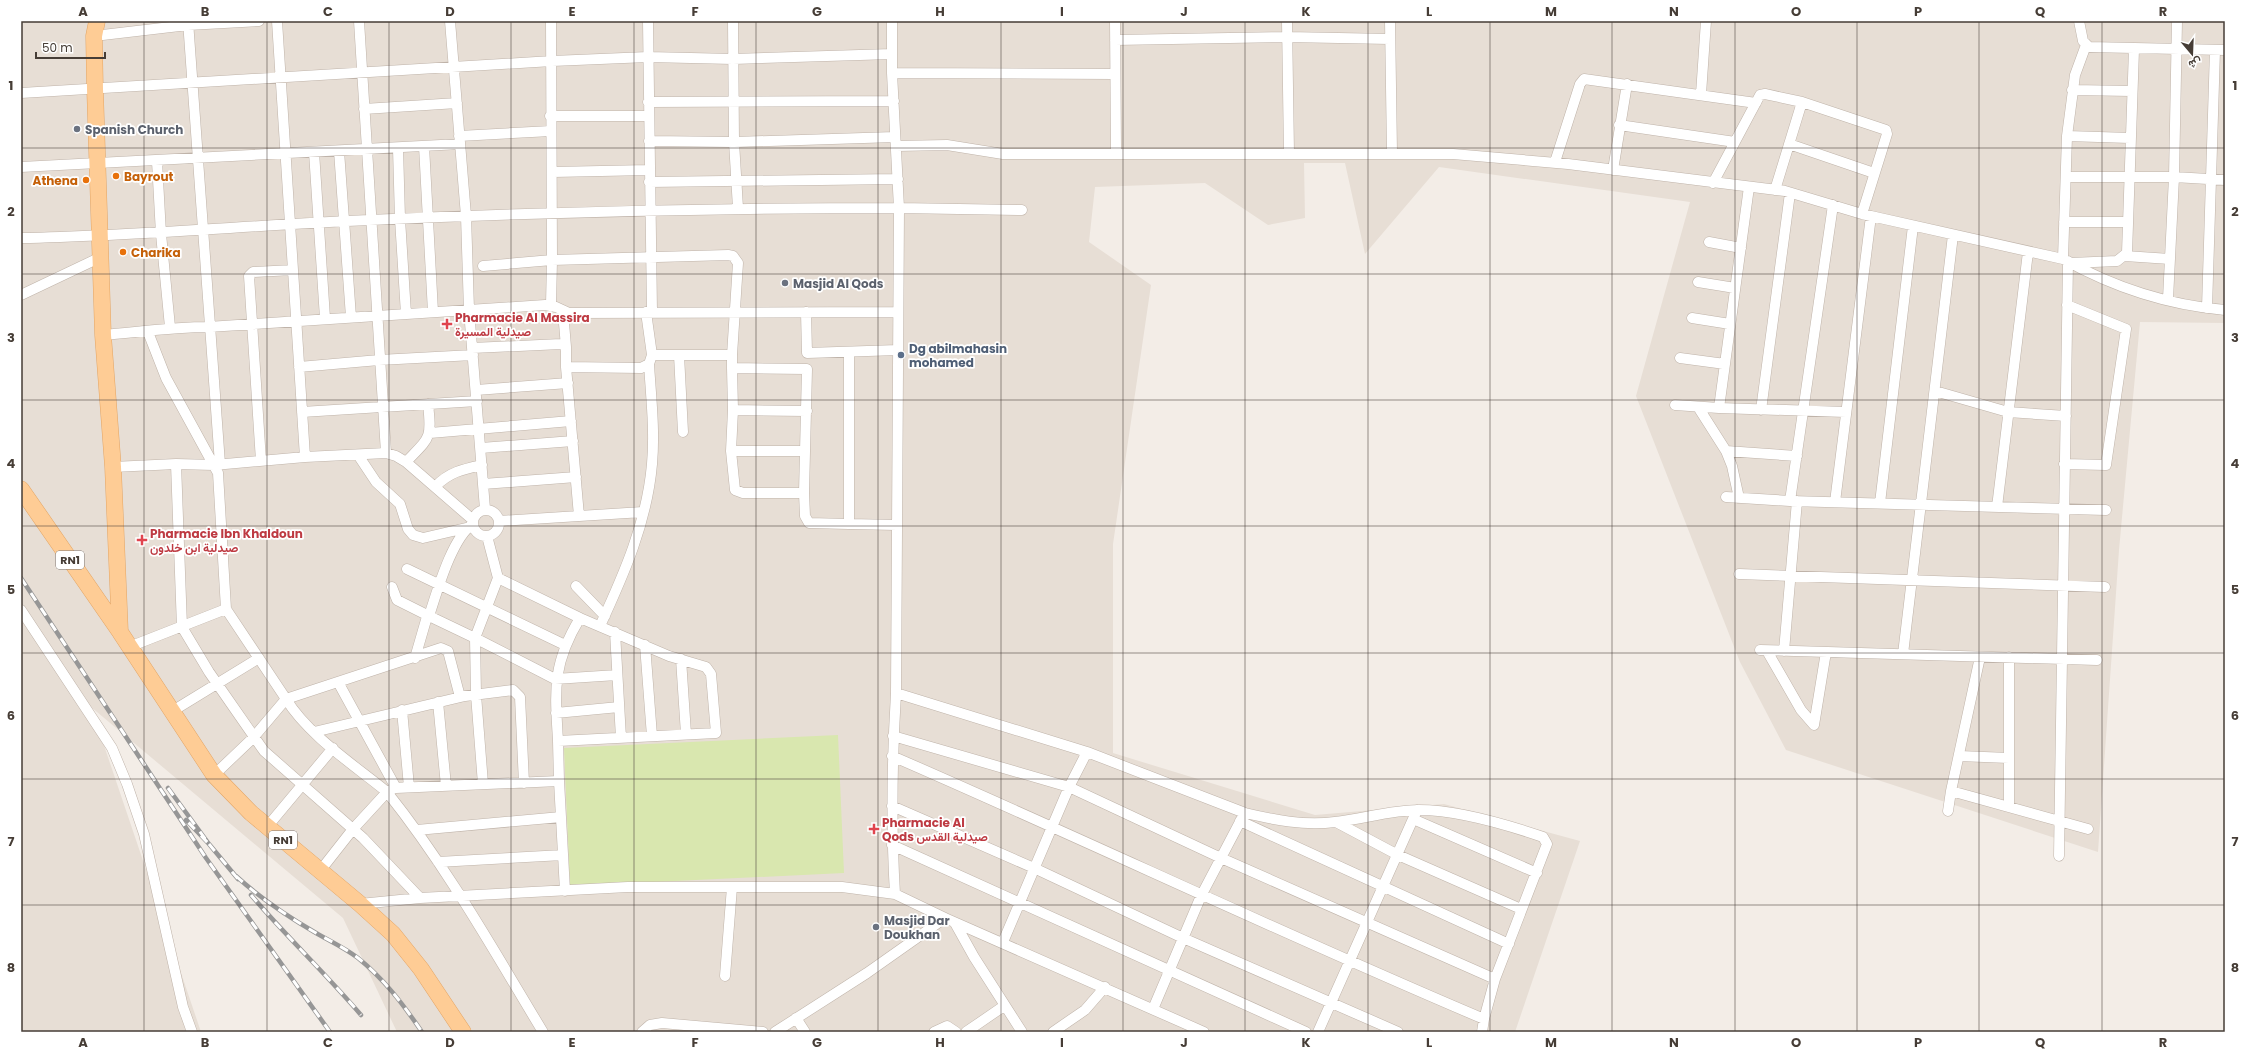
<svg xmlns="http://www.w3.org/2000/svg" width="2246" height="1053" font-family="Poppins,Vazirmatn,sans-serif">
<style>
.residential{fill:#e7ded5}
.green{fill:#d9e7af}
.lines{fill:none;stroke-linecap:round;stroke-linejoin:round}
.street-casing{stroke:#bfb3a9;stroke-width:11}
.primary-casing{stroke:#e3a565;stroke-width:17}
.street{stroke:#fff;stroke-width:10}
.primary{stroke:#fecc95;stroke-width:16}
.rail-casing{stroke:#969696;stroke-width:4.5}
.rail{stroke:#fff;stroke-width:3;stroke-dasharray:9;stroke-linecap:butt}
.grid{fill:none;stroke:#463d36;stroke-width:1;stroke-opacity:0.55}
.worship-dot{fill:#6b7280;stroke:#fff;stroke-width:1.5}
.food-dot{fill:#e8710a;stroke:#fff;stroke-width:1.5}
.health-dot{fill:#e0444e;stroke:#fff;stroke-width:1.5}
.service-dot{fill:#5c6f8a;stroke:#fff;stroke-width:1.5}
.labels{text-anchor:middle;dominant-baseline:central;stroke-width:3.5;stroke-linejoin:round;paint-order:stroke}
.shield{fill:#fff;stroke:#7e7772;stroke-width:1}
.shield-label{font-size:11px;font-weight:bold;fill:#463d36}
.worship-label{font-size:12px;font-weight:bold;fill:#5b616d;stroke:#fff;text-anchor:start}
.food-label{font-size:12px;font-weight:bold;fill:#c56008;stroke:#fff;text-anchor:start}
.health-label{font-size:12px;font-weight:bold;fill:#be3a42;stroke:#fff;text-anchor:start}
.service-label{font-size:12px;font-weight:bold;fill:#4e5e75;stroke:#fff;text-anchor:start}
.neatline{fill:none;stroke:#463d36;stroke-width:1.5}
.grid-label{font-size:13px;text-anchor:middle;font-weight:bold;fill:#463d36}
</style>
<rect width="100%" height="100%" fill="#f3ede7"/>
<path class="residential" d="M21 21H2225V323L2140 322 2119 550 2098 852 1786 750 1740 662 1636 396 1690 202 1439 167 1365 254 1345 163H1304L1305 218 1268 225 1205 183 1095 187 1089 242 1151 285 1113 544V753L1315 815 1444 804 1580 841 1515 1032H397L343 918 91 707 201 1032H21Z"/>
<path class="green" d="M838 735 844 873 570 886 564 748Z"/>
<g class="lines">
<defs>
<path id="street" d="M188 21 220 464
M277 21 305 457
M359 21 386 453
M450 21 466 216 469 310 485 509
M551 21 552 260 728 255 733 256 738 263 732 355H652
M648 21 652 312
M733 21 734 142 738 208
M892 21V73L899 208 1022 210
M1115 21 1116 152
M1287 21 1289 154
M1390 21 1392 153
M2079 21 2083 41 2089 47 2225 50
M94 36 188 25 259 21
M1115 40 1287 37 1390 39
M892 73 1115 74
M2072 90 2132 91
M21 93 552 61 648 57 733 59 892 54
M1701 94 1706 21
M648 102 894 101
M364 109 457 103
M550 116H648
M1619 125 1735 142
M459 136 551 131
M2067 136 2075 75 2086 45
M649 141 734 142 895 137
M1789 144 1874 173
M424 146 433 312
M896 146 947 145 1003 154H1453L1568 164 1785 191 1862 214 2063 259C2113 287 2168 305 2225 310
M398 148 400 219 406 314
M339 151 351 317
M314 152 325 318
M157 161 161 234 170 327
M1555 162 1580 84 1584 79 1756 103
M21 167 460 144
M1613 170 1627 84
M553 172 649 170
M2066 177H2174L2225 180
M649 182 898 179
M1713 183 1760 95 1765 94 1802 102 1886 130 1887 134 1862 214
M1775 190 1802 102
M1833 205 1790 501 2106 510
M2064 222H2127
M21 238C137 236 253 225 369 220 546 212 722 208 899 208L896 693C892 760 891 827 895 894
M1709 242 1741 248
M2125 256 2170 259
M2063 259 2067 136 2130 138
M2071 263 2117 261 2127 253 2134 49
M483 266 552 260 551 305
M1698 282 1735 288
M21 295 101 257
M2168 299 2174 177 2177 21
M2207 308 2215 50
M563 311 566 347
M806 312 807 353 898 350
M1692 318 1730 324
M148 332 166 378 218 473 226 609
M103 335C139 332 173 327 208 327L545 305 556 307 569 313 898 312
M472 348 561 344 566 347V367
M849 352V524L897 525
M679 355 683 432
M732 355V368L807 369 804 493H743L735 490 731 451H804
M1680 358 1725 364
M299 367 379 360 473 355
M476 390 568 383
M1935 391 2008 412 2066 416
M1675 405 1719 408 1749 187
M1698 407 1726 451 1732 466 1739 498
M1719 408 1846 412
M733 410 807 411
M1761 410 1790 193
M302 412 477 401
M430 433 571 421
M481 448 573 441
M731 451 733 410 732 368
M1726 451 1797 456
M358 455 376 482 400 504 408 529 413 535 423 538 466 528
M261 461 249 276 253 272 293 270
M406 462C430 437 432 439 428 404
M176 464 182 627 209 672 264 751 363 838 420 898
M2064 464 2106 465 2126 329 2067 305
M113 467 176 464 214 465 305 457 386 453 396 456 406 462 473 520
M483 484 576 477
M436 486C449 472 464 469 482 465
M804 493 805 516 809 523 849 524
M1726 497 1790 501
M1835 502 1871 216
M1880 503 1913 226
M1997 507 2028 252
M473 523a13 13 0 1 1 26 0a13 13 0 1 1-26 0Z
M579 516 643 512
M499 521 579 516 566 367 641 368 649 364 652 355 646 312
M407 569 565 645
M1739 574 2105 587
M498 578 580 618
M576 586 605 616
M392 587 397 600 429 616C437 592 452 537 473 524
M21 610 112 748 127 784 144 834 183 1007 192 1032
M600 626C624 574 647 522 652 464 655 431 651 397 649 364
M615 632 621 738
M645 645 652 736
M129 647 226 609 286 699 253 738 214 775
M1760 650 2097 660
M1767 651 1801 710 1814 725 1826 652
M1784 651 1797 501
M1903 654 1953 235
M2009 657V807
M415 658 426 620 429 616 475 638 498 578 487 536
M681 659 686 734
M338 682 396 788 559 781 558 741 716 733 711 674 706 667 669 656 580 618C552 664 555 690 558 741
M896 693 1087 752 1245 813C1275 820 1304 826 1335 822 1363 819 1391 810 1419 810 1456 810 1508 825 1543 837L1547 844 1495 979 1484 1019
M438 702 446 786
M402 710 409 787
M171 712 259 658
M556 713 619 707
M314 732 465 696 513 690 520 697 524 783
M893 736 1069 787 1221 858 1495 979
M892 756C1090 842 1285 935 1484 1019L1482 1032
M1959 756 2009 758
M559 781 565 891
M483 784 476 695 475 638 555 679 617 675
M393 789 387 792C447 867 494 951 543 1032
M1951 791 1980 657
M892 806 1034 868 1183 938 1398 1032
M1948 811 1951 791 2088 829
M1413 819 1537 873
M1240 821 1509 944
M1336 822 1398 855 1521 909
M267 827 333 748
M417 830 561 817
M892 845 1306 1032
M2059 856 2068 261
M438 862 563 855
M320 871 353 829 387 792C354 765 308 735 286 699L441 648 448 651 460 697
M360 904 420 898 628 887H842L895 894 945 918 867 973 775 1032
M945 918 1204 1032
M955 923 974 957 1022 1032
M1003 942 1069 787 1087 752
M725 976 732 887
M1153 1009 1201 896 1243 816
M796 1018 805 1032
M642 1032 650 1025 662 1023 763 1032
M934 1032 947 1026 956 1032
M966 1032 1004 1006
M1053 1032 1085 1010 1105 987
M1318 1032 1417 810"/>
<path id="primary" d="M97 21 94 36 95 89 103 335 113 467 120 632
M21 489 120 632 214 775 251 813 360 904 393 934 421 969 463 1032"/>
</defs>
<use href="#street" class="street-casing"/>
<use href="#primary" class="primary-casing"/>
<use href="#street" class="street"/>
<use href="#primary" class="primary"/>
<defs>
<path id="rail" d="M21 578 206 858 330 1032
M168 788 209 844 186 820
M209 844 238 879
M236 876C260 898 287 916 316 933 330 941 345 948 358 958 384 979 403 1004 422 1032
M251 895C286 936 326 974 361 1015"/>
</defs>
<use href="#rail" class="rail-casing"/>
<use href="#rail" class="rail"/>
</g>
<path class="grid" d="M144 21V1032M267 21V1032M389 21V1032M511 21V1032M634 21V1032M756 21V1032M878 21V1032M1001 21V1032M1123 21V1032M1245 21V1032M1368 21V1032M1490 21V1032M1612 21V1032M1735 21V1032M1857 21V1032M1979 21V1032M2102 21V1032M21 148H2225M21 274H2225M21 400H2225M21 526H2225M21 653H2225M21 779H2225M21 905H2225"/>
<g class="worship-dot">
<circle cx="77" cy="129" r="4"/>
<circle cx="785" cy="283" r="4"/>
<circle cx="876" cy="927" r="4"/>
</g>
<g class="food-dot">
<circle cx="116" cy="176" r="4"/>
<circle cx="86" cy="180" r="4"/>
<circle cx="123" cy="252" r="4"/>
</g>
<g class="health-dot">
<path d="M445 318h4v4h4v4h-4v4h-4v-4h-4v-4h4z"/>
<path d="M140 534h4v4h4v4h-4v4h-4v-4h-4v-4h4z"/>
<path d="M872 823h4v4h4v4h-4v4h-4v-4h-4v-4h4z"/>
</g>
<circle class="service-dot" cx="901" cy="355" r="4"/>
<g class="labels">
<g class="shield">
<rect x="56" y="551" width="28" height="18" rx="3"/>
<rect x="269" y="831" width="28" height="18" rx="3"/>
</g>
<g class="shield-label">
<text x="70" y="560">RN1</text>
<text x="283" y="840">RN1</text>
</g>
<g class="worship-label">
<text x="85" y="129">Spanish Church</text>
<text x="793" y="283">Masjid Al Qods</text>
<text x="884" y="920">Masjid Dar<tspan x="884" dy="14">Doukhan</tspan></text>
</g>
<g class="food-label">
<text x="124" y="176">Bayrout</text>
<text x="78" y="180" text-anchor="end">Athena</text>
<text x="131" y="252">Charika</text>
</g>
<g class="health-label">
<text x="455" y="317">Pharmacie Al Massira<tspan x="455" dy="14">صيدلية المسيرة</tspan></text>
<text x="150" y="533">Pharmacie Ibn Khaldoun<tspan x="150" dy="14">صيدلية ابن خلدون</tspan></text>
<text x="882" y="822">Pharmacie Al<tspan x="882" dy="14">Qods صيدلية القدس</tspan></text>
</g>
<g class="service-label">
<text x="909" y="348">Dg abilmahasin<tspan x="909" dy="14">mohamed</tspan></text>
</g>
</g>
<rect width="2246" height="1053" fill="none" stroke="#ffffff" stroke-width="44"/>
<g transform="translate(2192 54) rotate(161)" stroke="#ffffff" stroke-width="3" paint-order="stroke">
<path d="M0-3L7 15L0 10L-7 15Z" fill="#463d36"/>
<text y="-6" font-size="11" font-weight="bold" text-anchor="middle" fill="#463d36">ش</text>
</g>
<path d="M36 52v6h69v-6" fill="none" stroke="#463d36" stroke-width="2"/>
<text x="42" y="52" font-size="12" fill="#463d36" stroke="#ffffff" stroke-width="3" paint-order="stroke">50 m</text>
<rect x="22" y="22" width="2202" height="1009" class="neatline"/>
<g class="grid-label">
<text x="83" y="16">A</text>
<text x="205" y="16">B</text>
<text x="328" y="16">C</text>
<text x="450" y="16">D</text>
<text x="572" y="16">E</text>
<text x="695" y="16">F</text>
<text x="817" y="16">G</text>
<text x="940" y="16">H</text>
<text x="1062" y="16">I</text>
<text x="1184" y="16">J</text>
<text x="1306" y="16">K</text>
<text x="1429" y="16">L</text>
<text x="1551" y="16">M</text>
<text x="1674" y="16">N</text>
<text x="1796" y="16">O</text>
<text x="1918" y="16">P</text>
<text x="2040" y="16">Q</text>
<text x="2163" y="16">R</text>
<text x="11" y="90">1</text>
<text x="2235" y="90">1</text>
<text x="11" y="216">2</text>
<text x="2235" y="216">2</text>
<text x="11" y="342">3</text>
<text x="2235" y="342">3</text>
<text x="11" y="468">4</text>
<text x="2235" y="468">4</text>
<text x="11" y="594">5</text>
<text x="2235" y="594">5</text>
<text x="11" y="720">6</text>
<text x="2235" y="720">6</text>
<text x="11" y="846">7</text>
<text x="2235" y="846">7</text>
<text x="11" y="972">8</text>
<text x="2235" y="972">8</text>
<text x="83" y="1047">A</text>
<text x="205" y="1047">B</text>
<text x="328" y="1047">C</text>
<text x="450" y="1047">D</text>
<text x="572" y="1047">E</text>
<text x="695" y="1047">F</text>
<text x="817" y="1047">G</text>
<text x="940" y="1047">H</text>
<text x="1062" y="1047">I</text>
<text x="1184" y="1047">J</text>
<text x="1306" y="1047">K</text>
<text x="1429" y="1047">L</text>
<text x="1551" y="1047">M</text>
<text x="1674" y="1047">N</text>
<text x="1796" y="1047">O</text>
<text x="1918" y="1047">P</text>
<text x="2040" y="1047">Q</text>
<text x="2163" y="1047">R</text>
</g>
</svg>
